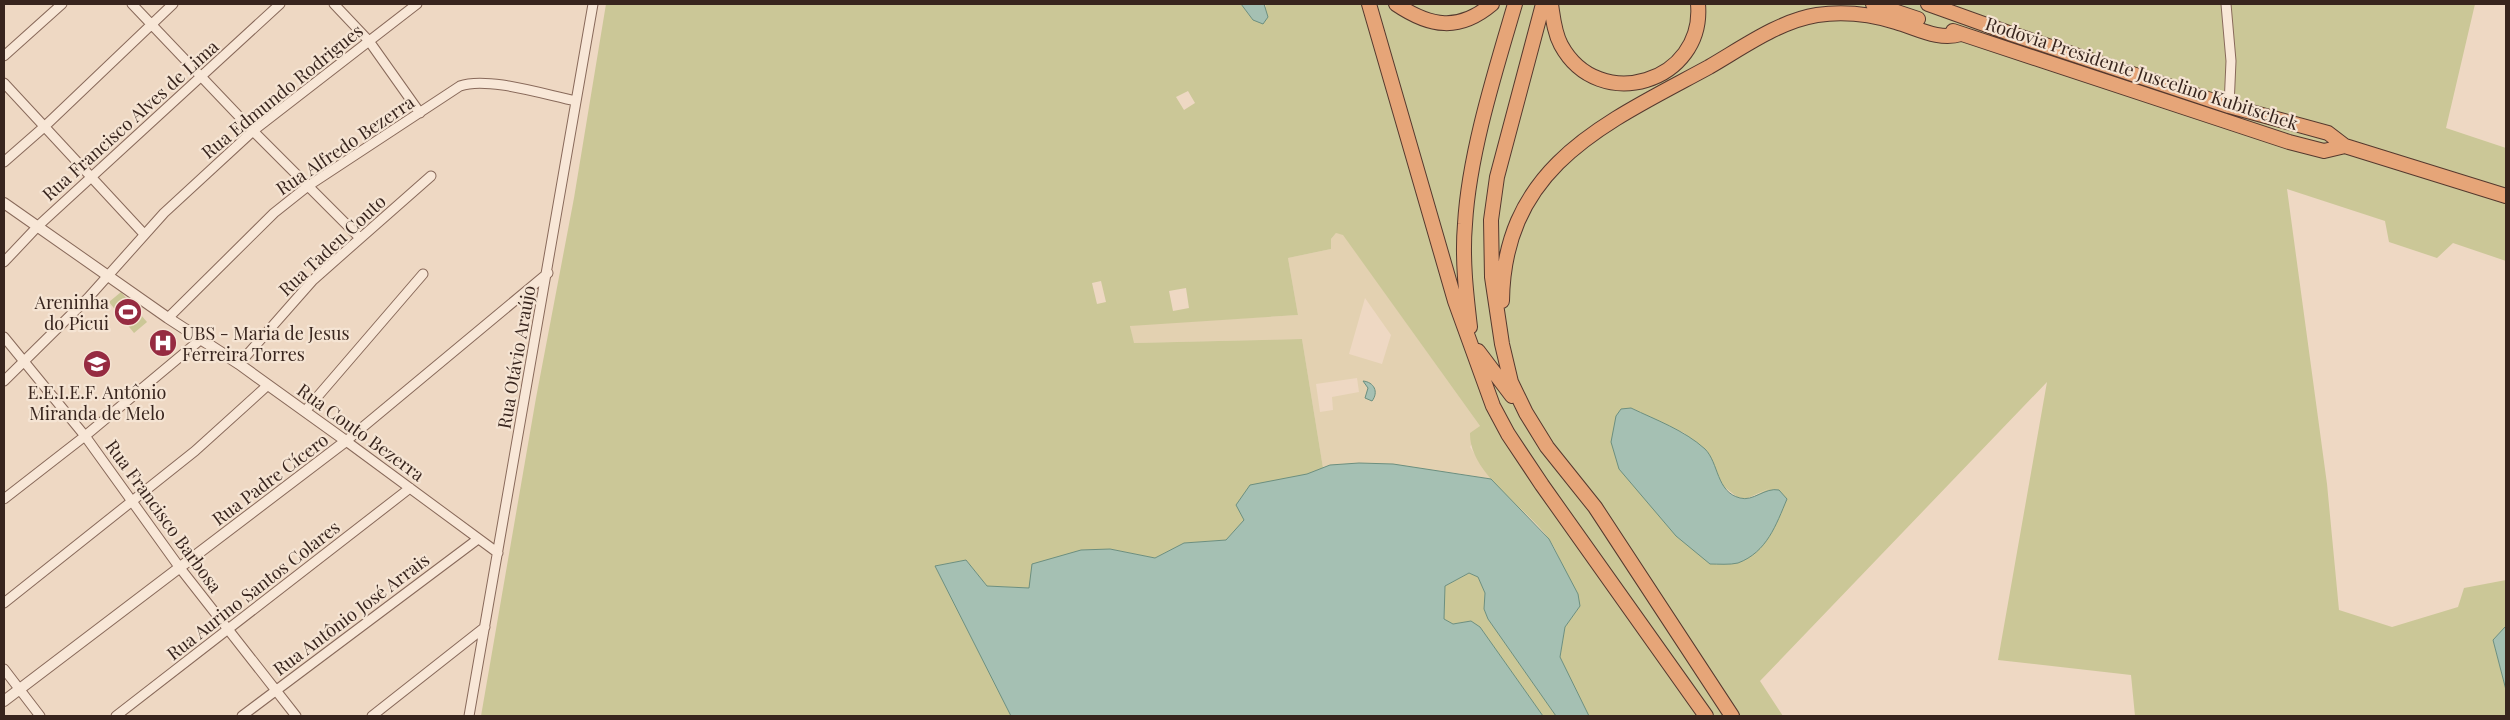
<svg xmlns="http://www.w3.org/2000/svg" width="2510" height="720" font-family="'Playfair Display',serif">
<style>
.farmland{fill:#e3d1b1;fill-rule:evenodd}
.green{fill:#cbc797;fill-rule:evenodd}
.water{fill:#a5c0b3;stroke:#6c8f7f}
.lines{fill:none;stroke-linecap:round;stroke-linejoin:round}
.minor-casing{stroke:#88695a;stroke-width:11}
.tertiary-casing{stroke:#88695a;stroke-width:12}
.trunk-casing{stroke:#55392e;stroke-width:16}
.minor{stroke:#f8e7d7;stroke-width:9}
.tertiary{stroke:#f8e7d7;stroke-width:10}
.trunk{stroke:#e6a578;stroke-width:14}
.labels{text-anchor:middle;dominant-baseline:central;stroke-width:4.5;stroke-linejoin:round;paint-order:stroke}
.street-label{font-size:18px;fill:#38251e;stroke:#f5e4d3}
.poi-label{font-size:18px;fill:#38251e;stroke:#f5e4d3;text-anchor:end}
</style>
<rect width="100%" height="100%" fill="#eed8c3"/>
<path class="farmland" d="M1336 233 1343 234 1480 426 1470 447 1491 479 1456 473 1330 465 1323 468 1302 339 1133 343 1130 325 1298 315 1288 258 1331 249V239ZM1365 298 1391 335 1382 364 1349 354ZM1357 378 1359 392 1332 397 1333 410 1320 412 1316 384Z"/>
<path class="green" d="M606 4H1241L1253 20 1266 6 1264 4H2475L2446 128 2506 148V261L2453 243 2437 258 2389 242 2385 221 2287 189 2327 484 2339 610 2392 627 2458 607 2464 588 2506 580V627L2493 640 2506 690 2505 716H2135L2131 675 1998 660 2047 382 1760 681 1783 716H1589L1560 657 1565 627 1580 606C1570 586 1561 557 1549 539 1527 508 1469 474 1470 433L1480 426 1343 235 1336 233 1331 239V249L1288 258 1298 315 1130 326 1134 343 1302 339 1323 468C1288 481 1250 513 1226 540L1184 543 1155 558 1110 549 1029 588 987 586 966 560 935 566 1011 716H481L536 398 574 198ZM1188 91 1195 103 1184 110 1176 97ZM1101 281 1106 302 1097 304 1092 283ZM1186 288 1189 308 1173 311 1169 291ZM1631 408 1684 433 1707 451 1722 485 1737 497 1746 499 1770 488 1676 536Z
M121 292 147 322 134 333 109 302Z
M1469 573 1478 577 1485 593 1484 609 1488 619 1556 716H1543L1480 627 1471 621 1453 624 1444 619 1445 586Z"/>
<path class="water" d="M1241 4H1264L1268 17 1263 24 1253 20Z
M1363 381C1374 382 1379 392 1372 401L1365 398 1368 388Z
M1631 408C1656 420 1684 430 1705 449 1719 463 1716 492 1740 498 1753 502 1765 487 1779 490L1787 499C1776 525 1767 552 1738 563 1730 565 1718 564 1710 564L1676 536 1619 469 1611 442 1616 416 1621 409Z
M1359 463 1393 464 1491 479 1549 539 1578 594 1580 606 1565 627 1560 657 1589 716H1556L1488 619 1484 609 1485 593 1478 577 1469 573 1445 586 1444 619 1453 624 1471 621 1480 627 1543 716H1011L935 566 966 560 987 586 1029 588 1032 564 1081 550 1110 549 1155 558 1184 543 1226 540 1244 520 1236 505 1250 485 1307 474 1330 465Z
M2505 627H2506V690L2493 640Z"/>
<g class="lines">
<defs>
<path id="minor" d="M132 4 253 131 359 237
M334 4 369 41 420 113
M2226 4 2231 61 2229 106
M4 56 62 4
M4 83 144 234
M4 162 44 127 173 4
M4 262 38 226 280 4
M168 318 274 213 308 186 460 86C487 76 546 95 576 101
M4 337 85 436 180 568 296 716
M239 364 313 280 431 176
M4 381 88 298 164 213 253 131 417 4
M306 410 423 274
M4 499 85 436 200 340
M498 553 346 441 548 273
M4 603 195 451 268 385
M4 669 40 716
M116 716 410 488
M242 716 478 539
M372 716 485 627
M469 716 593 4"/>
<path id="tertiary" d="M4 203 168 318 239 364 346 441 4 701"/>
<path id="trunk" d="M1369 4 1455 301 1493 406 1508 434 1542 485 1706 716
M1396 4C1430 27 1459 32 1492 4
M1543 4 1497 177 1491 220 1492 277 1502 344 1511 382 1526 413 1547 447 1595 507 1732 716
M1551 4C1553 17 1554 32 1561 45 1599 115 1705 82 1698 4
M1873 4 1918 19
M1928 4 2009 33 2229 106 2328 133 2345 146 2506 196
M1953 31 2289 142 2324 151 2345 146
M1502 301C1504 165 1606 123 1709 67 1742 48 1779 21 1817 15 1844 11 1870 14 1896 22 1917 28 1939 41 1961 34
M1470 327C1466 293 1462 258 1465 224 1469 154 1495 72 1515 4
M1478 351 1512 396"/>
</defs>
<use href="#minor" class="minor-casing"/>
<use href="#tertiary" class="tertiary-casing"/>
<use href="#trunk" class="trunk-casing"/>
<use href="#minor" class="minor"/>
<use href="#tertiary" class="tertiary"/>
<use href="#trunk" class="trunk"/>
</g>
<defs>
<symbol id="stadium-disc" viewBox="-11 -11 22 22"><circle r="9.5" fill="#962b41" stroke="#f5e4d3"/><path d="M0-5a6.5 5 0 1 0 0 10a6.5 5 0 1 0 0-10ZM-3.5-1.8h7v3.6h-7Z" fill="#fff"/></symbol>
<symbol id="hospital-disc" viewBox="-11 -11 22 22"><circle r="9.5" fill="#962b41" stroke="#f5e4d3"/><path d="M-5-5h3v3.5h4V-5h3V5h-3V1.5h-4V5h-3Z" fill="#fff"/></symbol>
<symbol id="school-disc" viewBox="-11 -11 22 22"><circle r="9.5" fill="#962b41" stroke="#f5e4d3"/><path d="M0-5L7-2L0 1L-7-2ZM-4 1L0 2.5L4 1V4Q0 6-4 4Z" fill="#fff"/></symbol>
</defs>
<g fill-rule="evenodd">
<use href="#stadium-disc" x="112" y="296" width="32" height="32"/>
<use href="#hospital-disc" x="147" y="327" width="32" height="32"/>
<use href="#school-disc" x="81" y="348" width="32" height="32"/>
</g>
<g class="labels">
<g class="street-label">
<text transform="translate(2142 73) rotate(18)">Rodovia Presidente Juscelino Kubitschek</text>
<text transform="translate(282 91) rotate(-39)">Rua Edmundo Rodrigues</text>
<text transform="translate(130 120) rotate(-42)">Rua Francisco Alves de Lima</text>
<text transform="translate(345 145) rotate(-34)">Rua Alfredo Bezerra</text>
<text transform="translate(332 245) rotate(-43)">Rua Tadeu Couto</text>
<text transform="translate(516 357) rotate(-80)">Rua Otávio Araújo</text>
<text transform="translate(361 432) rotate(36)">Rua Couto Bezerra</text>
<text transform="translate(270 479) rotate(-37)">Rua Padre Cícero</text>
<text transform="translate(164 516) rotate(54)">Rua Francisco Barbosa</text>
<text transform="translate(253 590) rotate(-38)">Rua Aurino Santos Colares</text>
<text transform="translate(351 614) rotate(-37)">Rua Antônio José Arrais</text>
</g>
<g class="poi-label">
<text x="109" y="302">Areninha<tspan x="109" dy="21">do Picui</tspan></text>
<text x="182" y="333" text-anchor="start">UBS - Maria de Jesus<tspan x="182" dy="21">Ferreira Torres</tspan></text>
<text x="97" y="392" text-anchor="middle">E.E.I.E.F. Antônio<tspan x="97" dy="21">Miranda de Melo</tspan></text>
</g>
</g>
<rect width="2510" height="720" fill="none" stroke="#38251e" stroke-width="10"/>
</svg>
